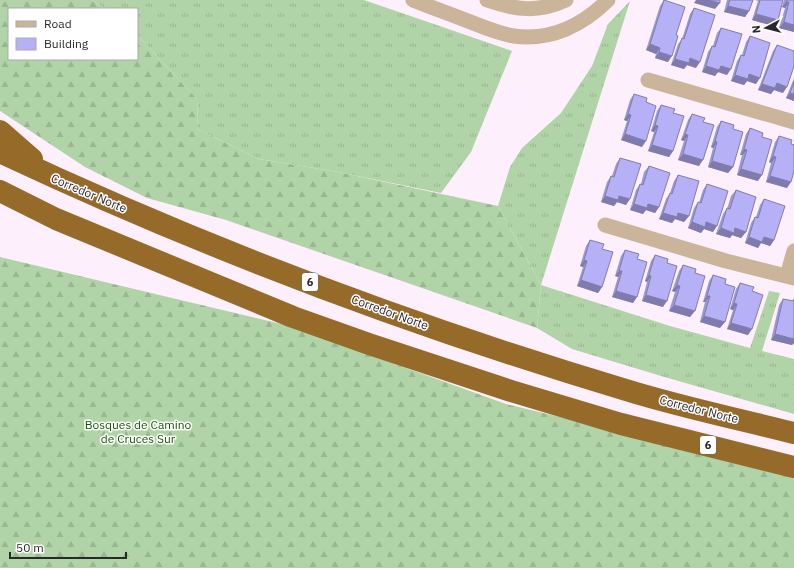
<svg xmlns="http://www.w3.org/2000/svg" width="794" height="568" font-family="'IBM Plex Sans',sans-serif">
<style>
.grass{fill:url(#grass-tufts)}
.forest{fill:url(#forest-firs)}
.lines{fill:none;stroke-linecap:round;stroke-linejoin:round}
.minor{stroke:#cab59a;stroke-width:15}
.motorway{stroke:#966b29;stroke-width:22}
.wall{fill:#9d98d4}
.shaded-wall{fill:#7f7cad}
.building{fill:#b6b1f7;stroke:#7f7cad}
.labels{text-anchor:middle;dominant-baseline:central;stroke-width:3;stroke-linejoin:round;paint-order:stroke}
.shield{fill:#fff;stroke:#6b686b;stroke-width:1}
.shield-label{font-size:11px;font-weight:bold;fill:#2c272c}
.street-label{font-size:12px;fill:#2c272c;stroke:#fff}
.park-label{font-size:12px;fill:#145500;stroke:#fff}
</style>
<defs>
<pattern id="grass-tufts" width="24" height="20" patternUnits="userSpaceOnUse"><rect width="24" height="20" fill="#b0d4a7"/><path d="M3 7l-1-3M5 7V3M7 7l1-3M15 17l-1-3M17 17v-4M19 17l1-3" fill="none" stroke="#98b690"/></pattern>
<pattern id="forest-firs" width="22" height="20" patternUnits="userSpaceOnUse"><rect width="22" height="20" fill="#b0d4a7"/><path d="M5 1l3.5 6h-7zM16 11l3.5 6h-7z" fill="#98b690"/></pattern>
</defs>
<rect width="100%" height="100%" fill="#feeffc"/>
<path class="grass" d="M92 0H364L512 51 471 152 441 193 338 172 259 159 197 129 198 100 137 35V9H105Z
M630 1 541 285 670 326 750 348 769 291 780 293 762 351 794 359V414L661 376 572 349 537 328 541 285 498 206 510 167 522 148 561 113 592 66 608 24Z"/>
<path class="forest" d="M0 0H92L105 9H9V59H137V35L198 100 197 129 259 159 338 172 498 206 541 285 537 328 226 220 147 198 85 167 0 111Z
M0 257 290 326 506 404 794 473V568H0Z"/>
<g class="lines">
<path class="minor" d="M413 0C433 8 453 15 473 23 486 28 500 34 514 36 551 41 583 25 608 0
M487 0C516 10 538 13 566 0
M648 80 794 122
M605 225 726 261 794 278
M787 276 794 251"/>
<path class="motorway" d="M0 131 32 159
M0 152C202 247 412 326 626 390 681 407 738 419 794 433
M0 191 56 219 293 317 369 344 511 391 621 424 794 467"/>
</g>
<path class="wall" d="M664 0 668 62 655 58 656 54 646 50 660 6Z
M727 0H753L749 11 745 17 724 12Z
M755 0H783L773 26 752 20 758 1Z
M784 0H794V32L779 28 785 8 782 7Z
M694 8 696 68 687 65 684 69 671 65 678 44 682 39 690 14Z
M721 28 727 75 718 72 715 76 702 72 708 52 712 46H713L717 33Z
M750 36 756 84 747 81 744 85 731 81 737 61 741 55H742L746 42Z
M777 45 783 93 774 90 771 94 758 90 773 51Z
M794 78V101L786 98Z
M634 94 646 102 642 147 621 140 627 121 624 120 630 100Z
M661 105 673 113V151L669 157 648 151 654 132 651 131 657 111Z
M692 114 703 122 699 166 678 160 684 141 681 140 688 120Z
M721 121 733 129V167L728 173 708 167 713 148 711 147 717 127Z
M750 128 762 137 758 181 737 175 742 155H740L746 134Z
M779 136 791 144 787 188 766 182 771 163 769 162 775 142Z
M620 158 626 205 617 202 614 206 601 202 607 182 611 176H612L616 164Z
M649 166 659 207 655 213 646 210 643 214 630 210 636 190 640 184H641L644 172Z
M678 175 689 216 684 222 675 219 672 223 659 219 666 199 670 193 674 181Z
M707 184 713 232 704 229 701 233 688 228 694 208 698 202 699 203 703 190Z
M736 190 746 232 741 238 732 235 730 238 716 234 723 214 727 208V209L731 196Z
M764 199 774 240 770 246 761 243 758 248 745 243 751 223 755 217H756L760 205Z
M590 240 602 249V287L598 293 577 286 583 267 580 266 586 246Z
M625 250 637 259 633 303 612 297 618 277 615 276 621 256Z
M655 255 667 263 663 307 642 301 647 282 645 281 651 261Z
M683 265 695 273 690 317 669 311 675 292 672 291 679 271Z
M713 275 725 284 720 328 700 322 705 302H703L709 281Z
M740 283 752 291 748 335 727 329 733 310 730 309 736 289Z
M794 298V343L792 345 771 340 779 305 783 299 792 301Z"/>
<path class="shaded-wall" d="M696 0H709L720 3 715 9 694 3Z
M786 2H789L785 8 782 7Z
M728 6 749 11 745 17 724 12Z
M756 14 778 20 773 26 752 20Z
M784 22 794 25V32L779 28Z
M650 44 660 48 656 54 646 50Z
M659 52 672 56 668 62 655 58Z
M690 58 700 62 696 68 687 65 684 69 671 65 675 59Z
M706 66H721L731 69 727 75 718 72 715 76 702 72Z
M749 74 760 78 756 84 747 81 744 85 731 81 735 75Z
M777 83 787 87 783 93 774 90 771 94 758 90 762 84Z
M790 93 794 94V101L786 98Z
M628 114 631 115 627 121 624 120Z
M655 125 658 126 654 132 651 131Z
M625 134 646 141 642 147 621 140Z
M685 134 688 135 684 141 681 140Z
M715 141 717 142 713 148 711 147Z
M652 145 673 151 669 157 648 151Z
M744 149 747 150 742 155H740Z
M683 154 703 160 699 166 678 160Z
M773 156 776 157 771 163 769 162Z
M712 161 733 167 728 173 708 167Z
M741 169 762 175 758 181 737 175Z
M770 176 791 182 787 188 766 182Z
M605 196H619L630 199 626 205 617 202 614 206 601 202Z
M634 204H648L659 207 655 213 646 210 643 214 630 210Z
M663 213H678L689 216 684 222 675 219 672 223 659 219Z
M692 222H706L717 226 713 232 704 229 701 233 688 228Z
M721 228H735L746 232 741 238 732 235 730 238 716 234Z
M749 237H764L774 240 770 246 761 243 758 248 745 243Z
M584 260 587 261 583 267 580 266Z
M619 271H622L618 277 615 276Z
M649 275 651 276 647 282 645 281Z
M581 280 602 287 598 293 577 286Z
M677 285 680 286 675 292 672 291Z
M616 291 637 297 633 303 612 297Z
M646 295 667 301 663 307 642 301Z
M707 296H710L705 302H703Z
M734 303 737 304 733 310 730 309Z
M674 305 695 311 690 317 669 311Z
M704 316 725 322 720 328 700 322Z
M731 323 752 329 748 335 727 329Z
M775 334 794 339V343L792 345 771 340Z"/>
<path class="building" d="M664 0 685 7 676 35 678 36 672 56 659 52 660 48 650 44Z
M709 0H720V3Z
M730 0H753L749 11 728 6Z
M760 0H783L778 20 756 14Z
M787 0H794V25L784 22 789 2H786Z
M694 8 715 15 700 62 690 58 689 63 675 59 682 38 684 39Z
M721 28 742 34 731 69 721 66 719 70 706 66 712 46 715 47Z
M750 36 770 43 760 78 749 74 748 79 735 75 741 55 744 56Z
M777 45 794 51V66L787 87 777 83 775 88 762 84Z
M794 82V94L790 93Z
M634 94 647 98 646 102 656 106 646 141 625 134 631 115 628 114Z
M661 105 675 109 673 113 684 116 673 151 652 145 658 126 655 125Z
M692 114 705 118 703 122 714 125 703 160 683 154 688 135 685 134Z
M721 121 734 125 733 129 743 132 733 167 712 161 717 142 715 141Z
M750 128 763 133 762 137 772 140 762 175 741 169 747 150 744 149Z
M779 136 792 140 791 144 794 145V171L791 182 770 176 776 157 773 156Z
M620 158 641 164 630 199 619 196 618 200 605 196 611 176 614 177Z
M649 166 670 173 659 207 648 204 647 208 634 204 640 184 643 185Z
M678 175 699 181 689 216 678 213 677 217 663 213 670 193 672 194Z
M707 184 728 191 717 226 706 222 705 227 692 222 698 202 701 203Z
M736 190 756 197 746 232 735 228 734 233 721 228 727 208 730 209Z
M764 199 785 206 774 240 764 237 762 242 749 237 755 217 758 218Z
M590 240 604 244 602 249 613 252 602 287 581 280 587 261 584 260Z
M625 250 639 254 637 259 647 262 637 297 616 291 622 271H619Z
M655 255 668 259 667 263 677 266 667 301 646 295 651 276 649 275Z
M683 265 696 269 695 273 705 276 695 311 674 305 680 286 677 285Z
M713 275 726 279 725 284 735 287 725 322 704 316 710 296H707Z
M740 283 754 287 752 291 763 295 752 329 731 323 737 304 734 303Z
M783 299 794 301V339L775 334Z"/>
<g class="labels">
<g class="shield">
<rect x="302" y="273" width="16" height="18" rx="3"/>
<rect x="700" y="436" width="16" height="18" rx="3"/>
</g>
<g class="shield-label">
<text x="310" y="282">6</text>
<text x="708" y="445">6</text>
</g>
<g class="street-label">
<text transform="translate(89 193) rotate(23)">Corredor Norte</text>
<text transform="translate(390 312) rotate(20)">Corredor Norte</text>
<text transform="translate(699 409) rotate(14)">Corredor Norte</text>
</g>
<g class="park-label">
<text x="138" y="424">Bosques de Camino<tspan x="138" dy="14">de Cruces Sur</tspan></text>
</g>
</g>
<rect x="8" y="8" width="130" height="52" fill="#ffffff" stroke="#aba9ab"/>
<rect x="16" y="21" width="20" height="6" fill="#cab59a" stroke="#aba9ab"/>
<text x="44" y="28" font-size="12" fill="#2c272c">Road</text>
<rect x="16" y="38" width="20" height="12" fill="#b6b1f7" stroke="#aba9ab"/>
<text x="44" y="48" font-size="12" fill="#2c272c">Building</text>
<g transform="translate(766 28) rotate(263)" stroke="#ffffff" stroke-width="3" paint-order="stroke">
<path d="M0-3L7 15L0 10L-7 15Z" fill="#2c272c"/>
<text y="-6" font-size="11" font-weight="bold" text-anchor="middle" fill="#2c272c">N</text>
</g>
<path d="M10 552v6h116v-6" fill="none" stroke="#2c272c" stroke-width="2"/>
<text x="16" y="552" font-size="12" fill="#2c272c" stroke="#ffffff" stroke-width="3" paint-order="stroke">50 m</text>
</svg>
